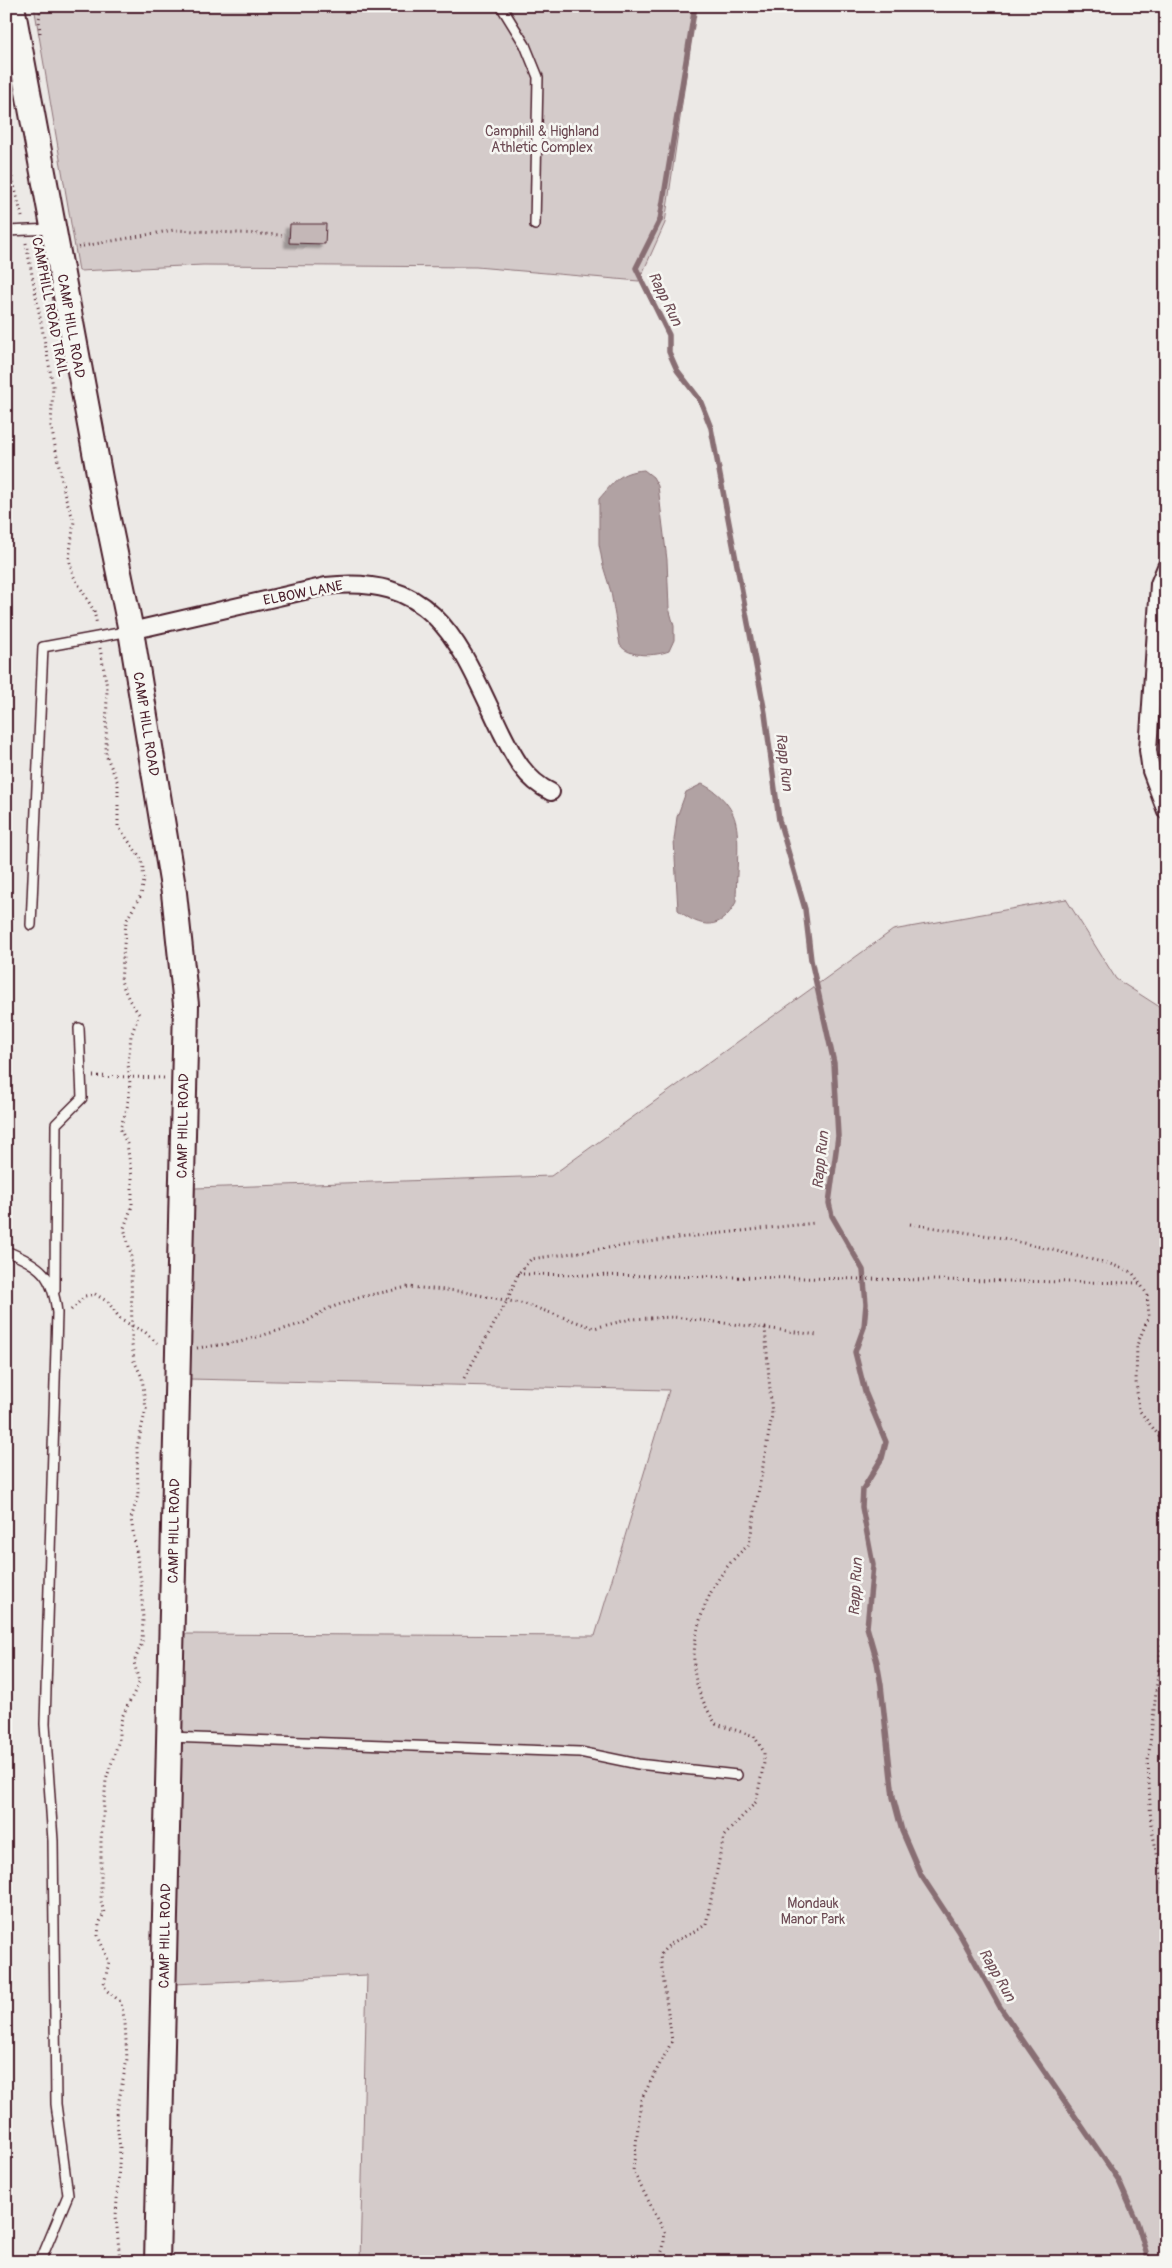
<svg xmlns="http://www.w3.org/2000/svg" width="1172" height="2268" font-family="Pangolin,sans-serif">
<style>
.green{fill:#d4cbca;stroke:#8f757a}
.water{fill:#b1a2a3;stroke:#886e73}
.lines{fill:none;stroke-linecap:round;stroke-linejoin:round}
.stream{stroke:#886e73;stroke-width:5.5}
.building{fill:#c4b7b7;stroke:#4a1f2b;filter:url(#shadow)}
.lane-casing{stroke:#4a1f2b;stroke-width:12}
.street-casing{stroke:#4a1f2b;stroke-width:20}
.secondary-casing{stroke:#4a1f2b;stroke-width:28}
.path{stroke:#4a1f2b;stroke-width:3;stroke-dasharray:1 4;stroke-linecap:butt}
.lane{stroke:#f6f6f2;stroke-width:9}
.street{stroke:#f6f6f2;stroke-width:16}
.secondary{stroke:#f6f6f2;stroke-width:24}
.labels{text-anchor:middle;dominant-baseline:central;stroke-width:5;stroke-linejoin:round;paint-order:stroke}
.park-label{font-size:14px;fill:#6c4a53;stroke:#f6f6f2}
.street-label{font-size:14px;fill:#4a1f2b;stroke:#f6f6f2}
.water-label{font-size:15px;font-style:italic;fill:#6e4d55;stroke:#f6f6f2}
</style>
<defs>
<filter id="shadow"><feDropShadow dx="-4.5" dy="4.5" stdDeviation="1" flood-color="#0004"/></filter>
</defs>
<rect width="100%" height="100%" fill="#ece9e6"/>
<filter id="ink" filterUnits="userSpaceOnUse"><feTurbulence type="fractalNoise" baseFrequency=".02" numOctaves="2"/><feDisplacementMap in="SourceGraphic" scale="10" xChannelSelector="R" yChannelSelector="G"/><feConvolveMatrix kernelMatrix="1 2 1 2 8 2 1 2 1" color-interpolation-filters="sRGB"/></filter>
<g filter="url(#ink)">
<path class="green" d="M34 6H696L665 223 639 281 476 267 203 265 79 271Z
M1066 899 1116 979 1166 1011V2262H360L367 1975 174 1984 182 1634 595 1636 669 1390 189 1379 195 1188 551 1176 893 930Z"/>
<path class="water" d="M644 470 653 477 658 486 667 560 669 608 674 626V640L669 651C656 656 629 658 620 645L611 592 603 566 599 544V499C615 481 619 472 644 470Z
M702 784C717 791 733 806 736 824 740 842 736 881 736 902 721 931 701 929 678 910L674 840 677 817 686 792Z"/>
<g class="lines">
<path class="stream" d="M695 6 660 220 636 268 669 335V352L677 370 700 400 711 428 765 713 779 820 805 909 811 960 834 1063 838 1136 829 1203 832 1216 863 1270 866 1304 864 1327 855 1352 865 1392 886 1442 882 1458 863 1489 862 1507 873 1565 867 1627 877 1662 881 1685 893 1797 902 1831 921 1875 958 1931 1000 2007 1118 2179 1137 2222 1149 2262"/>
</g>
<path class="building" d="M290 224H326L325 244 289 243Z
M6 648H9L6 742Z"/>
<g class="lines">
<defs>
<path id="lane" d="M501 6 525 45 538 77 535 225
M6 231 53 229
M31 925 43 647 130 631
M6 1251C41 1265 53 1275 57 1313L45 1724 53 1841 56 2104 68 2195 40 2262
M55 1290 56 1124 82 1098 79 1028
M169 1737 580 1752 638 1764 737 1775"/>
<path id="street" d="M1166 567 1159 584 1148 750 1151 771 1166 811
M131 631 326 586C436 573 460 645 500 729 513 755 524 779 551 792"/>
<path id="secondary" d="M12 6 104 500 131 631 174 893 186 1005 157 2262"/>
</defs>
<use href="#lane" class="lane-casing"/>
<use href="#street" class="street-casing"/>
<use href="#secondary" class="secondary-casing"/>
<path class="path" d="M40 33 39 20 41 6
M6 153 22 217
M26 243 53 386 51 426 65 496 74 521 69 559 73 575 94 611 97 625
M78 247 174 230 282 235
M100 648 107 687 106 755 118 783V826L142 860 144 881 141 895 126 921 121 981 129 1000 139 1014 131 1036 128 1063 130 1084 127 1109 120 1128 127 1144 132 1177V1206L124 1228 131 1254 132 1345 134 1361 142 1377 146 1409 137 1447 138 1495 131 1519 141 1581 143 1619 142 1643 134 1662 139 1683 122 1717 119 1730V1740L106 1780 101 1840V1901L104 1913 99 1924 98 1936 109 1962 104 1984 106 1990 121 2002 125 2023 127 2059 116 2115 120 2148 116 2216 120 2262
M93 1076 164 1078
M910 1224 1003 1238 1110 1264 1132 1272 1147 1294 1149 1316 1137 1345 1136 1382 1139 1410 1166 1445
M518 1274 1142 1283
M71 1310 85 1296 95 1294 108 1302 121 1320 145 1332 157 1343
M765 1328 818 1335
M197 1348 240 1342 304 1323 327 1309 361 1297 408 1287 458 1291 525 1304 594 1328 631 1319 674 1317 765 1328 772 1415 749 1545C714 1572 692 1622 694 1667 695 1687 705 1707 716 1724L754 1736 764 1752V1763L756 1802 724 1836 706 1924C688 1939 674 1936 660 1955L672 2041 641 2100 633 2171 665 2233 663 2249 658 2262
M464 1378 507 1301 518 1274 531 1259 677 1238 815 1223
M1166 1605 1148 1761 1151 1826 1166 1894"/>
<use href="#lane" class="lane"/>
<use href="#street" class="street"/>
<use href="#secondary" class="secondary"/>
</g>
</g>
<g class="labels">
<g class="park-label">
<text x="542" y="131">Camphill &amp; Highland<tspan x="542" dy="16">Athletic Complex</tspan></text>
<text x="813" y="1903">Mondauk<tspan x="813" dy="16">Manor Park</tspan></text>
</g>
<g class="street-label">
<text transform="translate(50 307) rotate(79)">CAMPHILL ROAD TRAIL</text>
<text transform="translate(71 326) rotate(80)">CAMP HILL ROAD</text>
<text transform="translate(303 593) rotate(-11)">ELBOW LANE</text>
<text transform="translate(146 724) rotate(81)">CAMP HILL ROAD</text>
<text transform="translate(183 1126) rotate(-89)">CAMP HILL ROAD</text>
<text transform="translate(174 1531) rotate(-89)">CAMP HILL ROAD</text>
<text transform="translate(165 1936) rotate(-89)">CAMP HILL ROAD</text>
</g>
<g class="water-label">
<text transform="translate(665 299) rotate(64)">Rapp Run</text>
<text transform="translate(784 762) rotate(83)">Rapp Run</text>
<text transform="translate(821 1160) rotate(-84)">Rapp Run</text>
<text transform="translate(856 1587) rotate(-87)">Rapp Run</text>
<text transform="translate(997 1975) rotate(60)">Rapp Run</text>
</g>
</g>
<rect width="1172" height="2268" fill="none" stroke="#f6f6f2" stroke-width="25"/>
<rect x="12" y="12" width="1147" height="2243" fill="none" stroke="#4a1f2b" stroke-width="2" filter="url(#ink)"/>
</svg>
